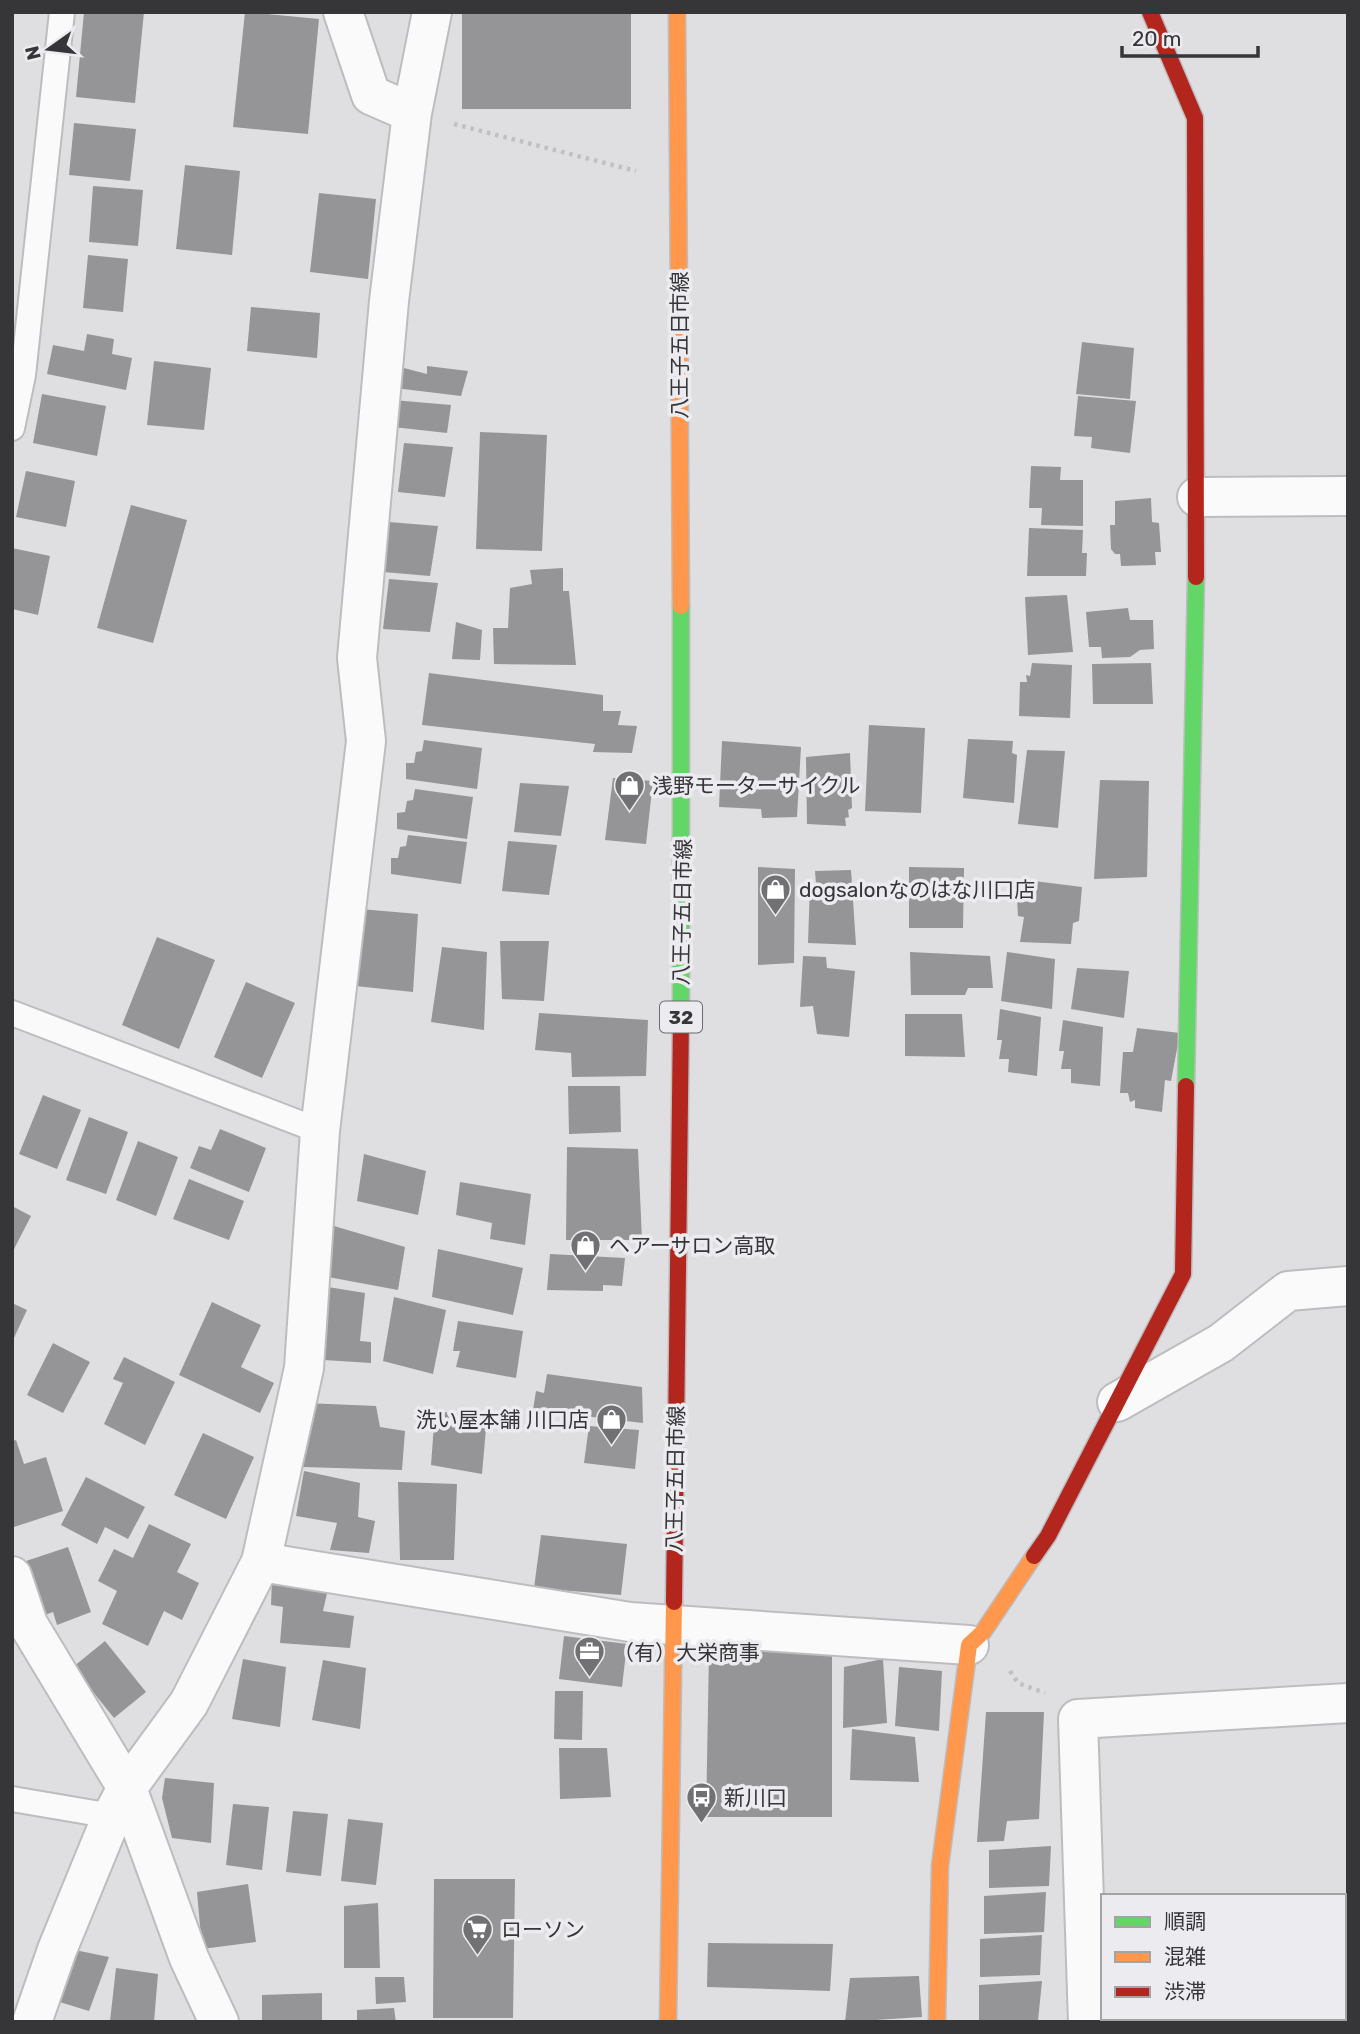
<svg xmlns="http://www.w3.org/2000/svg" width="1360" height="2034" font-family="Rubik,'Noto Sans JP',sans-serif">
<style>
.building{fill:#959597}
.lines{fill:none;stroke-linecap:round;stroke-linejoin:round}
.lane-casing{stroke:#bdbdbf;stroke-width:28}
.street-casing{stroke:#bdbdbf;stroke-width:42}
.fast-casing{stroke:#bdbdbf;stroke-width:19}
.slow-casing{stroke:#bdbdbf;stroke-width:19}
.jam-casing{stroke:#bdbdbf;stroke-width:19}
.path{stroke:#c0c0c1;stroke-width:4.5;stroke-dasharray:3.5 5;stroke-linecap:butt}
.lane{stroke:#fafafb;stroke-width:24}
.street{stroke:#fafafb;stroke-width:38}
.fast{stroke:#63d668;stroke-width:16}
.slow{stroke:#ff974d;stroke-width:16}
.jam{stroke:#b3261e;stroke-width:16}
.labels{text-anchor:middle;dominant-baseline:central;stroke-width:7;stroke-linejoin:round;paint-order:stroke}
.shield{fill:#ebebf0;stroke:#6c6c6f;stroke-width:2}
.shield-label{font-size:19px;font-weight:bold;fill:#363638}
.street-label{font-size:21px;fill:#363638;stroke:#ebebf0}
.poi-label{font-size:21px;fill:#363638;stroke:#ebebf0;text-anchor:start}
</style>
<rect width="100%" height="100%" fill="#dfdfe2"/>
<path class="building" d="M84 12H144L135 103 76 97Z
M245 12 319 19 308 134 233 127Z
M462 12H631V109H462Z
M74 123 136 129 130 181 69 175Z
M185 165 240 171 232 255 176 249Z
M93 186 143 190 138 246 89 242Z
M319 193 376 199 368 279 310 272Z
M88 255 128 259 123 312 83 308Z
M251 307 320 313 317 358 247 351Z
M87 334 114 339 112 354 132 358 126 390 47 374 53 345 84 351Z
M1082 342 1134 348 1130 399 1076 394Z
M154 361 211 368 204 430 147 425Z
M427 366 468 371 461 396 395 388 400 367 427 374Z
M42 394 106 406 97 456 33 443Z
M1078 396 1136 401 1130 453 1091 448 1092 437 1074 436Z
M393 400 451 405 447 433 393 427Z
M480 432 547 435 542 551 476 549Z
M404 443 453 447 445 497 398 492Z
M1031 466 1061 467 1060 480H1083V526L1041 525 1042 508H1029Z
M26 471 75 481 66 527 16 517Z
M1151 498 1152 522 1159 523 1161 552H1155L1156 565 1121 566 1120 554H1115L1111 549 1110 525H1115V501Z
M131 505 187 520 153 643 97 628Z
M389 522 438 526 430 576 383 572Z
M1029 528 1083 530 1082 553H1087L1086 576H1027Z
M12 548 50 556 38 615 12 609Z
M563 568V591H569L576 665 494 664 493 628H508L510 588 532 584 530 570Z
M389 579 438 583 430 632 383 629Z
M1067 595 1073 652 1028 655 1025 597Z
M1128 608 1130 620H1153L1154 649 1140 650 1130 657 1102 658 1101 647H1089L1086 612Z
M456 622 482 630 480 660 452 659Z
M1032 663 1072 665 1070 718 1019 716 1020 682H1027L1026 675 1030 676Z
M1151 663 1153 704H1093L1092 664Z
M429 673 603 695V711H621L618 725 637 726 632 753 593 752 595 744 422 725Z
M869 725 925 728 921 813 865 811Z
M968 739 1013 741 1012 753 1017 755 1014 803 963 798Z
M424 740 482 748 477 789 406 779V763H414L416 752 422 751Z
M722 741 801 747 797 817 762 818 761 809 719 807Z
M1027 750 1065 751 1058 828 1018 824Z
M850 753 852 808 848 810 849 817 845 818 846 826 807 824 806 757Z
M613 778 653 781 646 844 605 840Z
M1100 780 1149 781 1147 877 1094 879Z
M520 783 569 786 561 836 514 832Z
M415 789 473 797 467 839 397 829V813L405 812 407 801 413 800Z
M408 835 467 842 461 884 391 874V858H398L400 847 406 846Z
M508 841 557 845 549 895 502 891Z
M758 867 795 869 794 963 758 965Z
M909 867 964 868 963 928H909Z
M851 870 856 945 808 943 810 884H816L815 871Z
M1026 880 1082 887 1079 921 1073 923 1071 944 1020 942 1024 917 1018 916 1017 898 1025 895Z
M360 909 418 914 413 992 355 986Z
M157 937 215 960 179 1049 122 1025Z
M500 941H549L544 1001 502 999Z
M442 947 487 952 484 1030 431 1022Z
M910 952 990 956 993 988H968L965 995H911Z
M1007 952 1055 959 1052 1009 1001 1001Z
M803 956 826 957 827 968 855 971 849 1037 817 1034 813 1006 800 1007Z
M1077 968 1129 971 1124 1018 1071 1009Z
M246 982 295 1003 262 1078 214 1057Z
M1000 1009 1041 1017 1037 1076 1008 1072 1009 1059H999L1002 1040H997Z
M539 1013 648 1020 646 1076 572 1077 571 1053 535 1050Z
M905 1014H962L965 1057 905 1056Z
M1063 1020 1103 1027 1100 1086 1071 1083V1069H1061L1064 1051H1059Z
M1137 1028 1180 1033 1171 1081 1165 1080 1162 1112 1135 1108V1100L1130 1102 1128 1093H1120L1123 1052H1133Z
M568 1086H620L621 1132 569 1134Z
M43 1095 81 1110 57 1169 19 1154Z
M89 1117 128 1132 106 1194 66 1180Z
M220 1129 266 1148 249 1192 190 1168 199 1146 211 1150Z
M138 1141 178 1157 156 1216 116 1200Z
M567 1147 638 1149 642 1240H566Z
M364 1154 426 1171 418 1215 357 1201Z
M189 1179 244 1201 229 1240 173 1219Z
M460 1182 531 1194 525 1245 490 1239 492 1223 456 1215Z
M12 1206 31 1216 12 1253Z
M334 1226 405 1247 398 1290 328 1277Z
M438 1249 523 1268 513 1315 432 1297Z
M550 1254 625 1258 622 1286 603 1285V1291L547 1290Z
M322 1286 365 1293 360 1341 371 1342V1363L324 1360 326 1334 317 1336Z
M394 1297 446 1310 433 1374 383 1361Z
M212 1302 261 1325 241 1367 274 1383 260 1413 179 1375Z
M12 1303 27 1310 12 1342Z
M458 1321 523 1331 516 1378 456 1367 460 1351H453Z
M53 1343 90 1362 63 1413 27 1395Z
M124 1357 175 1382 145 1445 104 1424 123 1383 113 1379Z
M547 1374 642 1387 643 1423 533 1410 536 1391 544 1393Z
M305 1403 376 1406 380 1427 405 1431 402 1470 303 1467Z
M435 1411 487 1417 482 1474 431 1465Z
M589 1426 639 1430 635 1469 584 1463Z
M203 1433 254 1457 226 1519 174 1495Z
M16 1440 24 1464 46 1457 63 1511 14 1527 12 1441Z
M304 1471 360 1483 358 1517 375 1521 369 1553 330 1550 337 1523 296 1516Z
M86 1477 145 1507 128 1539 105 1527 97 1544 61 1525Z
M398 1482 457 1484 454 1560H400Z
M149 1524 191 1544 177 1572 199 1583 182 1620 164 1611 148 1646 102 1624 117 1591 98 1581 114 1549 133 1558Z
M541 1535 627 1544 621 1595 534 1588Z
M68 1547 91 1612 57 1625 53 1612 45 1615 26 1561Z
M272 1578 328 1589 323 1611 354 1616 350 1648 280 1643 283 1607 271 1605Z
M564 1636 627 1644 622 1687 559 1679Z
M105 1641 146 1692 114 1718 73 1667Z
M832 1647V1817H706L709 1652Z
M243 1659 286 1667 280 1727 232 1719Z
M883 1659 887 1723 843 1728 844 1667Z
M323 1660 366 1668 360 1729 312 1720Z
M899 1667 942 1671 939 1731 895 1726Z
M555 1691H583L582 1740 554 1739Z
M986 1712H1044L1039 1819 1007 1821 1004 1841 977 1842Z
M852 1729 915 1737 919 1782 850 1780Z
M559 1748H607L611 1797 560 1799Z
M165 1778 214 1783 211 1843 172 1838 162 1798Z
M233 1804 269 1807 262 1870 226 1865Z
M293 1811 328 1814 321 1876 286 1872Z
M348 1819 383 1823 376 1885 341 1881Z
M1051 1846 1049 1886 989 1888V1850Z
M434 1879H515L513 2018H433Z
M248 1884 256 1942 202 1949 197 1892Z
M1046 1892 1044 1932 984 1934V1896Z
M378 1903 380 1968H344V1906Z
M1042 1935 1040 1975 980 1977V1939Z
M708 1943 833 1944 830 1991 707 1987Z
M65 1948 109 1957 89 2011 50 1999Z
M116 1968 158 1974 154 2022 110 2021Z
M919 1976 922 2017 845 2022 850 1978Z
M375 1977H404L406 2002 376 2004Z
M1042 1981 1038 2021 979 2022V1985Z
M322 1993V2022H262V1995Z
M394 2008 396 2022H357V2010Z"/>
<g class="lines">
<defs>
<path id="lane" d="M12 428 23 375 62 12
M12 1013 320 1131
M12 1799 112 1816"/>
<path id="street" d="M343 12 371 95 412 113
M1197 497 1348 496
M1117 1402 1221 1343 1288 1291 1348 1286
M261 1562 630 1622 969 1645
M12 1576 28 1624 127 1788 189 1958 219 2022
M32 2022 57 1950 112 1816 127 1788 189 1703 261 1562 304 1368 320 1131 366 741 357 658 389 301 412 113 432 12
M1088 2022 1078 1719 1348 1703"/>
<path id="fast" d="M681 606V1017
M1186 1086 1196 577"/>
<path id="slow" d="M677 12 681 606
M668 2022 674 1602
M937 2022 940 1866 969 1645 983 1632 1034 1556"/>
<path id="jam" d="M1150 12 1195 118 1196 577
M1034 1556 1048 1536 1183 1274 1186 1086
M674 1602 681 1017"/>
</defs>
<use href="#lane" class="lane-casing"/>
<use href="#street" class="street-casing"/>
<use href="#fast" class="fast-casing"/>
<use href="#slow" class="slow-casing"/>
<use href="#jam" class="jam-casing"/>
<path class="path" d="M454 124 636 171
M1010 1671 1018 1683 1045 1693"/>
<use href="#lane" class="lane"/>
<use href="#street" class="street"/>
<use href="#fast" class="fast"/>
<use href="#slow" class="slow"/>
<use href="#jam" class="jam"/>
</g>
<defs>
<symbol id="shop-pin" viewBox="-11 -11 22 30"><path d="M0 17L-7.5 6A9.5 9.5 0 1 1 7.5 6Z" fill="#717174" stroke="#ebebf0"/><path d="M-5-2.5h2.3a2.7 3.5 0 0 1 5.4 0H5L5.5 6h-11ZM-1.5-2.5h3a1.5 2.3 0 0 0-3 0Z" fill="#fff"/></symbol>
<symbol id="office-pin" viewBox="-11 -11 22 30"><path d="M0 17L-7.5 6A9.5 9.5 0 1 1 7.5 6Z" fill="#717174" stroke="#ebebf0"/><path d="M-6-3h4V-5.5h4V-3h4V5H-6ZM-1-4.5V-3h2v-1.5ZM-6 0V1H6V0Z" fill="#fff"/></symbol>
<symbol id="bus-pin" viewBox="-11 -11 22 30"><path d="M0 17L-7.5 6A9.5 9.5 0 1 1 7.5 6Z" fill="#717174" stroke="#ebebf0"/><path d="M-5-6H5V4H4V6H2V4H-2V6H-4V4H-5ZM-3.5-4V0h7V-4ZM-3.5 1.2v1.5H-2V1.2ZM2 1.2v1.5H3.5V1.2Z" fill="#fff"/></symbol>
<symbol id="supermarket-pin" viewBox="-11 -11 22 30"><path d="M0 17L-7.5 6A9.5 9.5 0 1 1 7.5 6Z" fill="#717174" stroke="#ebebf0"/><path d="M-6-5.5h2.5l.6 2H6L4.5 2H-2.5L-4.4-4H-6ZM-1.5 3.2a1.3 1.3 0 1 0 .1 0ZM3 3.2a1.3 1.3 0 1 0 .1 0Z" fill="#fff"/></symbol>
</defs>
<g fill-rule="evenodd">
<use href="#shop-pin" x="612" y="768" width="35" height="47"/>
<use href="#shop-pin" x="758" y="872" width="35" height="47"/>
<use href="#shop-pin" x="568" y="1228" width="35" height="47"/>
<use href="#shop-pin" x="594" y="1402" width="35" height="47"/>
<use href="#office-pin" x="572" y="1634" width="35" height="47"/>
<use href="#bus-pin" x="684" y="1780" width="35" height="47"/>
<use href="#supermarket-pin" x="460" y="1912" width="35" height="47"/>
</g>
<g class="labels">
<rect class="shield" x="660" y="1001.5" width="42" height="31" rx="5"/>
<g class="shield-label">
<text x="681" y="1017">32</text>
</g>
<g class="street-label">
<text transform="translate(679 345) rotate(-90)">八王子五日市線</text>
<text transform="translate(682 912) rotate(-89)">八王子五日市線</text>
<text transform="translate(675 1479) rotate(-89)">八王子五日市線</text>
</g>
<g class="poi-label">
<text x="652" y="785">浅野モーターサイクル</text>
<text x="799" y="889">dogsalonなのはな川口店</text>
<text x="609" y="1245">ヘアーサロン高取</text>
<text x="589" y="1419" text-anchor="end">洗い屋本舗 川口店</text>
<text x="613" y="1652">（有）大栄商事</text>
<text x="724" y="1797">新川口</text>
<text x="501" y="1929">ローソン</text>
</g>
</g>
<rect width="1360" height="2034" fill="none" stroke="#363638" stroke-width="28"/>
<rect x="1101" y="1894" width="245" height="126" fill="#ebebf0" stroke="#a3a3a6" stroke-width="2"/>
<rect x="1115" y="1917" width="35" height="10" fill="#63d668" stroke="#a3a3a6" stroke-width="2"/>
<text x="1164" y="1929" font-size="21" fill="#363638">順調</text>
<rect x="1115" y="1952" width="35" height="10" fill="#ff974d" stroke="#a3a3a6" stroke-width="2"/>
<text x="1164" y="1964" font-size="21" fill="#363638">混雑</text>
<rect x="1115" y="1987" width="35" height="10" fill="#b3261e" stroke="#a3a3a6" stroke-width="2"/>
<text x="1164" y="1999" font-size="21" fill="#363638">渋滞</text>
<g transform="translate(49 49) rotate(256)" stroke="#ebebf0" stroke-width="5" paint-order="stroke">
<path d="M0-5L12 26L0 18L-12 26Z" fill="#363638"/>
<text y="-10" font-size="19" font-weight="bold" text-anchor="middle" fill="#363638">N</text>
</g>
<path d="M1122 46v10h136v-10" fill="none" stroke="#363638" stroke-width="3.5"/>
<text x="1132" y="46" font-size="21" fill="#363638" stroke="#ebebf0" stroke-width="5" paint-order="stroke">20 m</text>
</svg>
